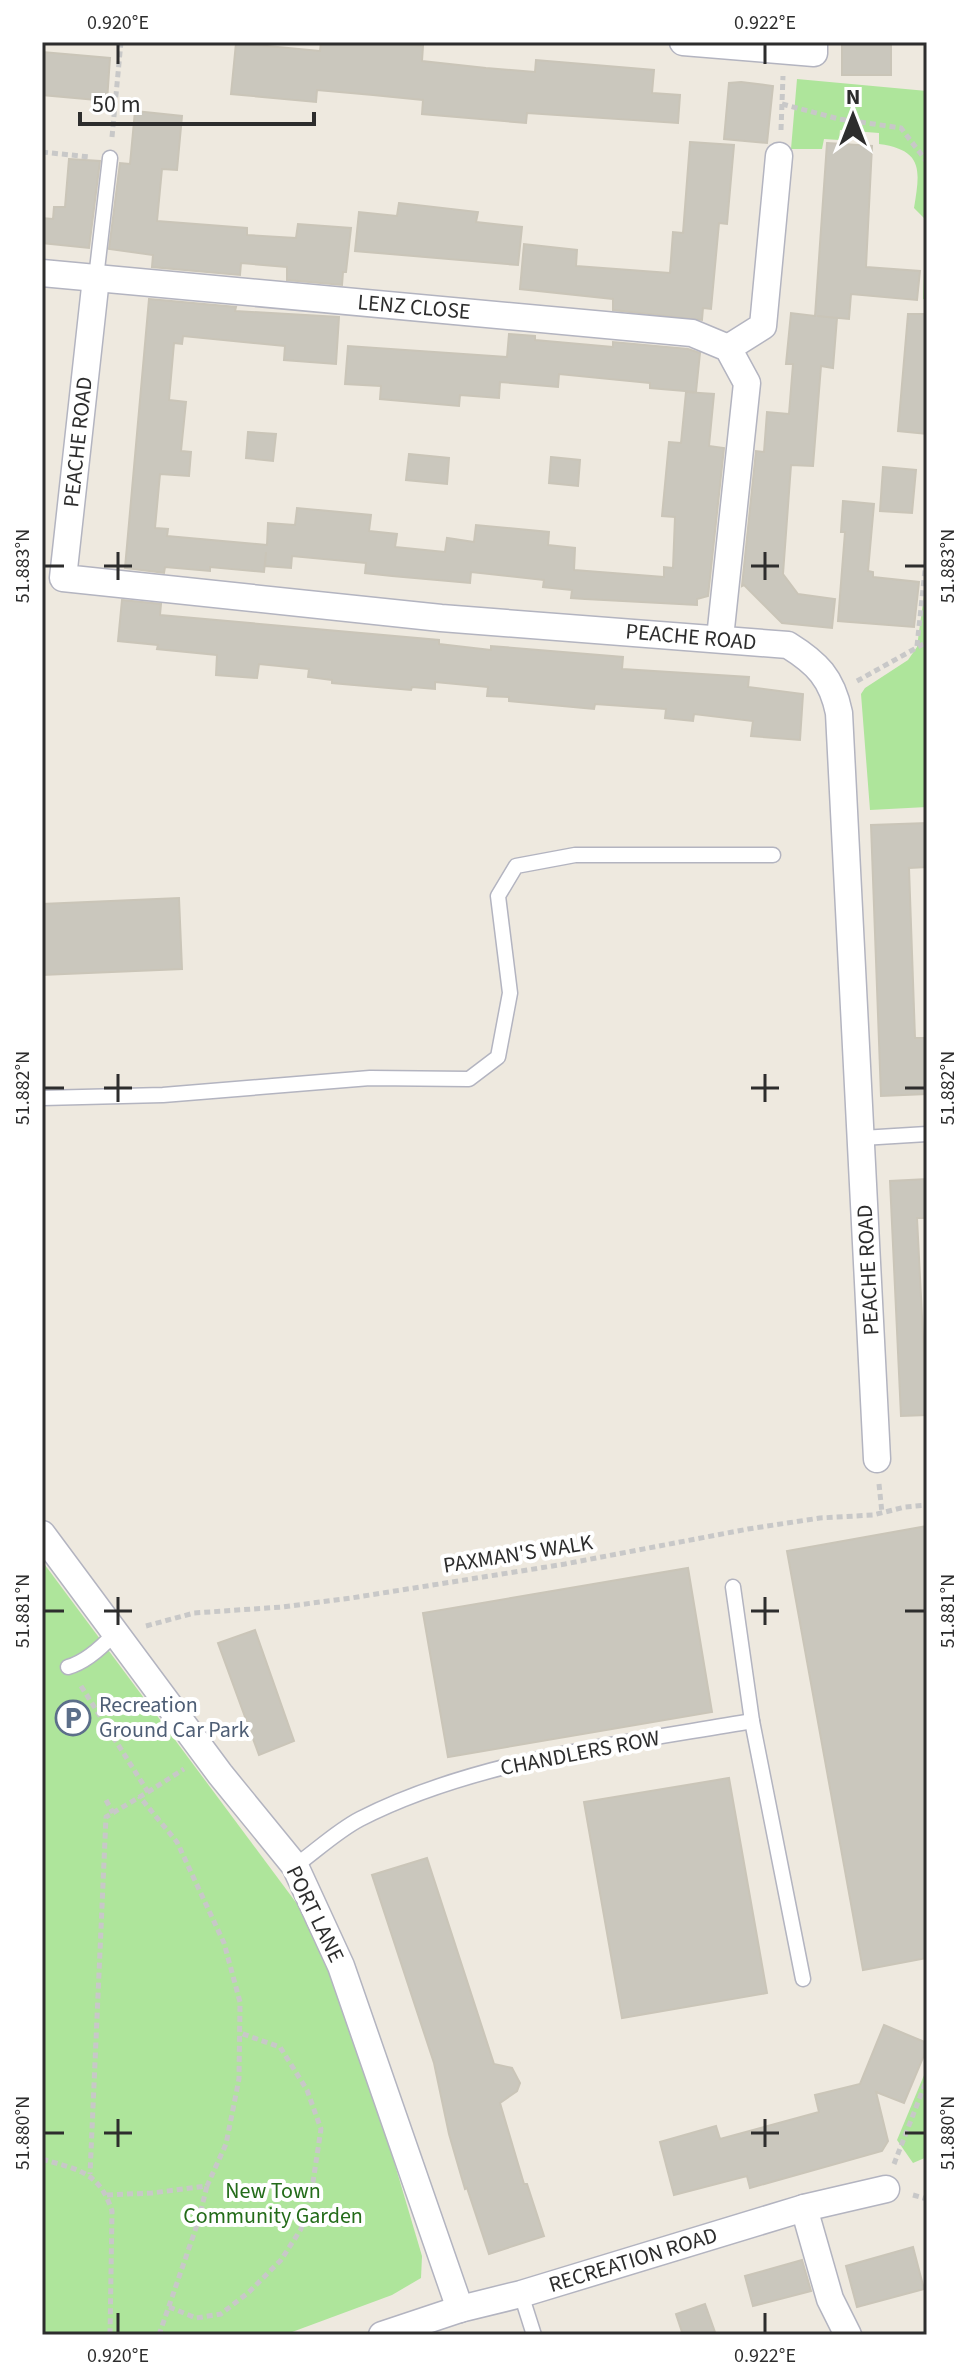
<svg xmlns="http://www.w3.org/2000/svg" width="969" height="2377" font-family="'Source Sans 3',sans-serif">
<style>
.green{fill:#aee59b}
.building{fill:#cac7bd;stroke:#cac5b8;stroke-width:2}
.lines{fill:none;stroke-linecap:round;stroke-linejoin:round}
.lane-casing{stroke:#b3b4c0;stroke-width:17}
.street-casing{stroke:#b3b4c0;stroke-width:29}
.path{stroke:#c8c8c8;stroke-width:5;stroke-dasharray:6 4;stroke-linecap:butt}
.lane{stroke:#fff;stroke-width:14}
.street{stroke:#fff;stroke-width:26}
.ticks{fill:none;stroke:#2d2d2d;stroke-width:3}
.labels{text-anchor:middle;dominant-baseline:central;stroke-width:8;stroke-linejoin:round;paint-order:stroke}
.street-label{font-size:22px;fill:#2d2d2d;stroke:#fff}
.service-label{font-size:22px;fill:#4e5e75;stroke:#fff;text-anchor:start}
.park-label{font-size:22px;fill:#246c1a;stroke:#fff}
.neatline{fill:none;stroke:#2d2d2d;stroke-width:3}
.ticks-label{font-size:20px;text-anchor:middle;fill:#2d2d2d}
</style>
<rect width="100%" height="100%" fill="#eee9df"/>
<!-- green -->
<g class="green">
<path d="M797,79L927,91V299H923L926,220L914,208C920,171 924,150 879,144V133L840,130L839,140L824,139L822,149H791Z"/>
<path d="M927,572V807L870,810L861,694L865,688L908,660L917,647Z"/>
<path d="M42,1561L309,1920L353,2023L422,2256L421,2278L392,2295L284,2335H42Z"/>
<path d="M927,2068V2157L913,2163L897,2140Z"/>
</g>
<!-- building -->
<g class="building">
<path d="M321,42H374L423,46L422,61L486,68L535,72L536,60L654,70L652,93L680,95L678,123L527,113L526,123L422,114L423,100L373,95L317,90L316,102L231,94L236,43L320,51Z"/>
<rect x="842" y="42" width="49" height="33"/>
<path d="M42,52L110,58L107,101L42,95Z"/>
<path d="M741,82L773,86L767,143L724,139L729,83Z"/>
<path d="M135,111L182,116L177,170L162,169L157,221L247,228V235L296,238L298,224L351,228L346,272H343L342,285L287,280V267L241,263L240,275L152,267L153,255L109,249L120,163L130,164Z"/>
<path d="M690,142L734,145L727,224L719,223L711,309L703,308L702,320L613,310V299L520,289L524,244L577,250L576,266L670,273L673,232L683,233Z"/>
<path d="M827,143L872,146L866,267L920,271L917,300L851,294L849,319L817,316L837,318L833,368L821,366L813,466L791,465L783,574L798,594L835,599L832,628L782,623L744,585L742,586L756,451L764,452L767,412L789,414L793,364H786L791,313L815,316Z"/>
<path d="M69,159L100,161L89,248L42,243V218L53,219L54,207H65Z"/>
<path d="M399,203L478,212L476,222L522,227L518,265L355,251L359,212L397,216Z"/>
<path d="M149,299L236,307L235,311L339,317L336,364L284,360L285,346L183,336L182,344L174,343L169,400L186,402L181,451L191,452L189,476L160,474L155,528L168,529L167,536L267,545L268,523L295,525L297,508L371,515L369,531L397,534L395,547L445,552L447,538L474,542L476,525L549,532L548,545L575,548L574,570L664,577V567L673,568L675,517L662,516L669,442L681,443L686,392L714,394L709,446L724,448L708,596L697,599V605L585,599L571,598L572,590L543,587L544,580L471,572L470,583L392,576L365,573L366,563L292,556L291,568L265,566L266,552L264,572L210,567V571L165,567L164,573L125,568Z"/>
<path d="M908,314H927V434L898,431Z"/>
<path d="M509,334L535,336V340L613,347V342L688,349L700,353L696,392L650,388V383L559,374L558,387L500,382L499,398L460,395L459,406L380,399L381,386L345,384L348,346L507,357Z"/>
<path d="M248,432L276,434L273,461L246,458Z"/>
<path d="M409,454L449,458L447,484L406,480Z"/>
<path d="M551,457L580,460L578,486L549,483Z"/>
<path d="M883,467L916,470L912,513L880,511Z"/>
<path d="M843,501L874,504L868,571L873,572V577L919,582L914,627L838,621L845,532H841Z"/>
<path d="M122,600L161,604L160,615L439,640V644L491,650V646L623,657L622,669L749,677L748,687L803,694L800,740L751,736L753,721L694,714L693,721L665,718L666,709L595,704L594,709L509,701V697L487,696L488,687L435,682V689L412,687L411,690L332,683V680L308,677L309,669L259,664L257,678L216,675L217,655L157,649L158,645L118,641Z"/>
<path d="M927,823V867L909,868L915,1038H927V1094L881,1096L871,825Z"/>
<path d="M179,898L182,969L42,975V904Z"/>
<path d="M927,1179V1218H917L927,1415L901,1416L890,1181Z"/>
<path d="M927,1526V1958L863,1970L787,1551Z"/>
<path d="M688,1568L712,1712L448,1757L423,1613Z"/>
<path d="M255,1630L294,1741L259,1755L218,1643Z"/>
<path d="M729,1778L767,1993L622,2018L584,1802Z"/>
<path d="M427,1858L494,2064L512,2068L520,2083L517,2091L500,2103L524,2184H527L544,2236L489,2254L467,2188L465,2189L449,2134L434,2063L372,1875Z"/>
<path d="M884,2025L927,2043V2048L904,2103L876,2092L888,2141L882,2151L750,2188L747,2176L674,2195L660,2142L716,2126L720,2139L819,2112L815,2095L860,2084Z"/>
<path d="M913,2247L924,2289L857,2307L846,2266Z"/>
<path d="M802,2260L811,2291L753,2306L745,2276Z"/>
<path d="M705,2304L716,2335H683L676,2314Z"/>
</g>
<g class="lines">
<!-- lane casing -->
<g class="lane-casing">
<g id="lane">
<path d="M96,278L110,158"/>
<path d="M42,1098L163,1095L370,1078L469,1079L498,1057L510,993L498,896L516,866L575,855H773"/>
<path d="M862,1138L927,1134"/>
<path d="M68,1667C86,1662 102,1647 114,1634"/>
<path d="M752,1721L803,1979"/>
<path d="M295,1866C316,1851 337,1831 360,1819C475,1760 625,1743 752,1721L733,1587"/>
<path d="M521,2294L534,2335"/>
</g>
</g>
<!-- street casing -->
<g class="street-casing">
<g id="street">
<path d="M683,42L814,53V42"/>
<path d="M42,273L692,333L728,348L747,383L720,638"/>
<path d="M96,278L63,578L441,618L788,645C817,663 832,678 839,713L877,1459"/>
<path d="M728,348L763,326L779,156"/>
<path d="M42,1534L220,1774L295,1866L341,1966L460,2309"/>
<path d="M804,2208L830,2299L848,2335"/>
<path d="M382,2335L460,2309L521,2294L804,2208L886,2189"/>
</g>
</g>
<!-- path -->
<g class="path">
<path d="M782,104L839,119L901,128L927,162"/>
<path d="M781,130L783,76"/>
<path d="M112,137L121,42"/>
<path d="M42,152L90,157"/>
<path d="M917,646L927,551"/>
<path d="M857,681L927,642"/>
<path d="M879,1484L882,1513"/>
<path d="M146,1626L194,1613L282,1607L351,1598L565,1564L748,1529L820,1518L873,1515L905,1507L927,1505"/>
<path d="M81,1686L148,1792L106,1817L90,2174"/>
<path d="M148,1792L184,1769"/>
<path d="M106,1800L113,1813"/>
<path d="M42,2159C78,2170 99,2171 112,2211L110,2335"/>
<path d="M894,2164L927,2079"/>
<path d="M107,2195L152,2193L207,2186L226,2144L239,2079L240,2002L224,1943L177,1842L139,1796"/>
<path d="M913,2195L927,2199"/>
<path d="M169,2307L196,2318L221,2314L249,2292L281,2260L301,2229L313,2182L321,2129L307,2090L280,2047L240,2033"/>
<path d="M159,2335L198,2222L207,2186"/>
</g>
<!-- lane -->
<use href="#lane" class="lane"/>
<!-- street -->
<use href="#street" class="street"/>
</g>
<!-- ticks -->
<path class="ticks" d="M118,44V64M765,44V64M118,552V580M765,552V580M44,566H64M104,566H132M751,566H779M905,566H925M118,1074V1102M765,1074V1102M44,1088H64M104,1088H132M751,1088H779M905,1088H925M118,1597V1625M765,1597V1625M44,1611H64M104,1611H132M751,1611H779M905,1611H925M118,2119V2147M765,2119V2147M44,2133H64M104,2133H132M751,2133H779M905,2133H925M118,2313V2333M765,2313V2333"/>
<!-- icons -->
<defs>
<g id="parking-ring" transform="scale(1.8)"><circle r="9.5" fill="#fff" stroke="#5c6f8a" stroke-width="1.5"/><path d="M-3.5-5.5H1a3.5 3.5 0 0 1 0 7H-1V5.5H-3.5ZM-1-3.4V-.6H.8a1.4 1.4 0 0 0 0-2.8Z" fill="#5c6f8a"/></g>
</defs>
<g fill-rule="evenodd">
<use href="#parking-ring" x="73" y="1718"/>
</g>
<g class="labels">
<!-- street labels -->
<g class="street-label">
<text transform="translate(414 307) rotate(5)">LENZ CLOSE</text>
<text transform="translate(78 442) rotate(-84)">PEACHE ROAD</text>
<text transform="translate(691 637) rotate(5)">PEACHE ROAD</text>
<text transform="translate(868 1270) rotate(-93)">PEACHE ROAD</text>
<text transform="translate(518 1554) rotate(-9)">PAXMAN'S WALK</text>
<text transform="translate(580 1753) rotate(-11)">CHANDLERS ROW</text>
<text transform="translate(315 1914) rotate(64)">PORT LANE</text>
<text transform="translate(633 2260) rotate(-17)">RECREATION ROAD</text>
</g>
<!-- service labels -->
<g class="service-label">
<text x="99" y="1705">Recreation<tspan x="99" dy="25">Ground Car Park</tspan></text>
</g>
<!-- park labels -->
<g class="park-label">
<text x="273" y="2191">New Town<tspan x="273" dy="25">Community Garden</tspan></text>
</g>
</g>
<!-- border -->
<rect width="969" height="2377" fill="none" stroke="#ffffff" stroke-width="88"/>
<!-- north arrow -->
<g transform="translate(853 116)" stroke="#ffffff" stroke-width="6" paint-order="stroke">
<path d="M0-6L14 30L0 20L-14 30Z" fill="#2d2d2d"/>
<text y="-12" font-size="22" font-weight="bold" text-anchor="middle" fill="#2d2d2d">N</text>
</g>
<!-- scale -->
<path d="M80 112v12h234v-12" fill="none" stroke="#2d2d2d" stroke-width="4"/>
<text x="92" y="112" font-size="24" fill="#2d2d2d" stroke="#ffffff" stroke-width="6" paint-order="stroke">50 m</text>
<rect x="44" y="44" width="881" height="2289" class="neatline"/>
<g class="ticks-label">
<text x="118" y="29">0.920°E</text>
<text x="765" y="29">0.922°E</text>
<text transform="translate(22 566) rotate(-90)" y="7">51.883°N</text>
<text transform="translate(947 566) rotate(-90)" y="7">51.883°N</text>
<text transform="translate(22 1088) rotate(-90)" y="7">51.882°N</text>
<text transform="translate(947 1088) rotate(-90)" y="7">51.882°N</text>
<text transform="translate(22 1611) rotate(-90)" y="7">51.881°N</text>
<text transform="translate(947 1611) rotate(-90)" y="7">51.881°N</text>
<text transform="translate(22 2133) rotate(-90)" y="7">51.880°N</text>
<text transform="translate(947 2133) rotate(-90)" y="7">51.880°N</text>
<text x="118" y="2362">0.920°E</text>
<text x="765" y="2362">0.922°E</text>
</g>
</svg>
